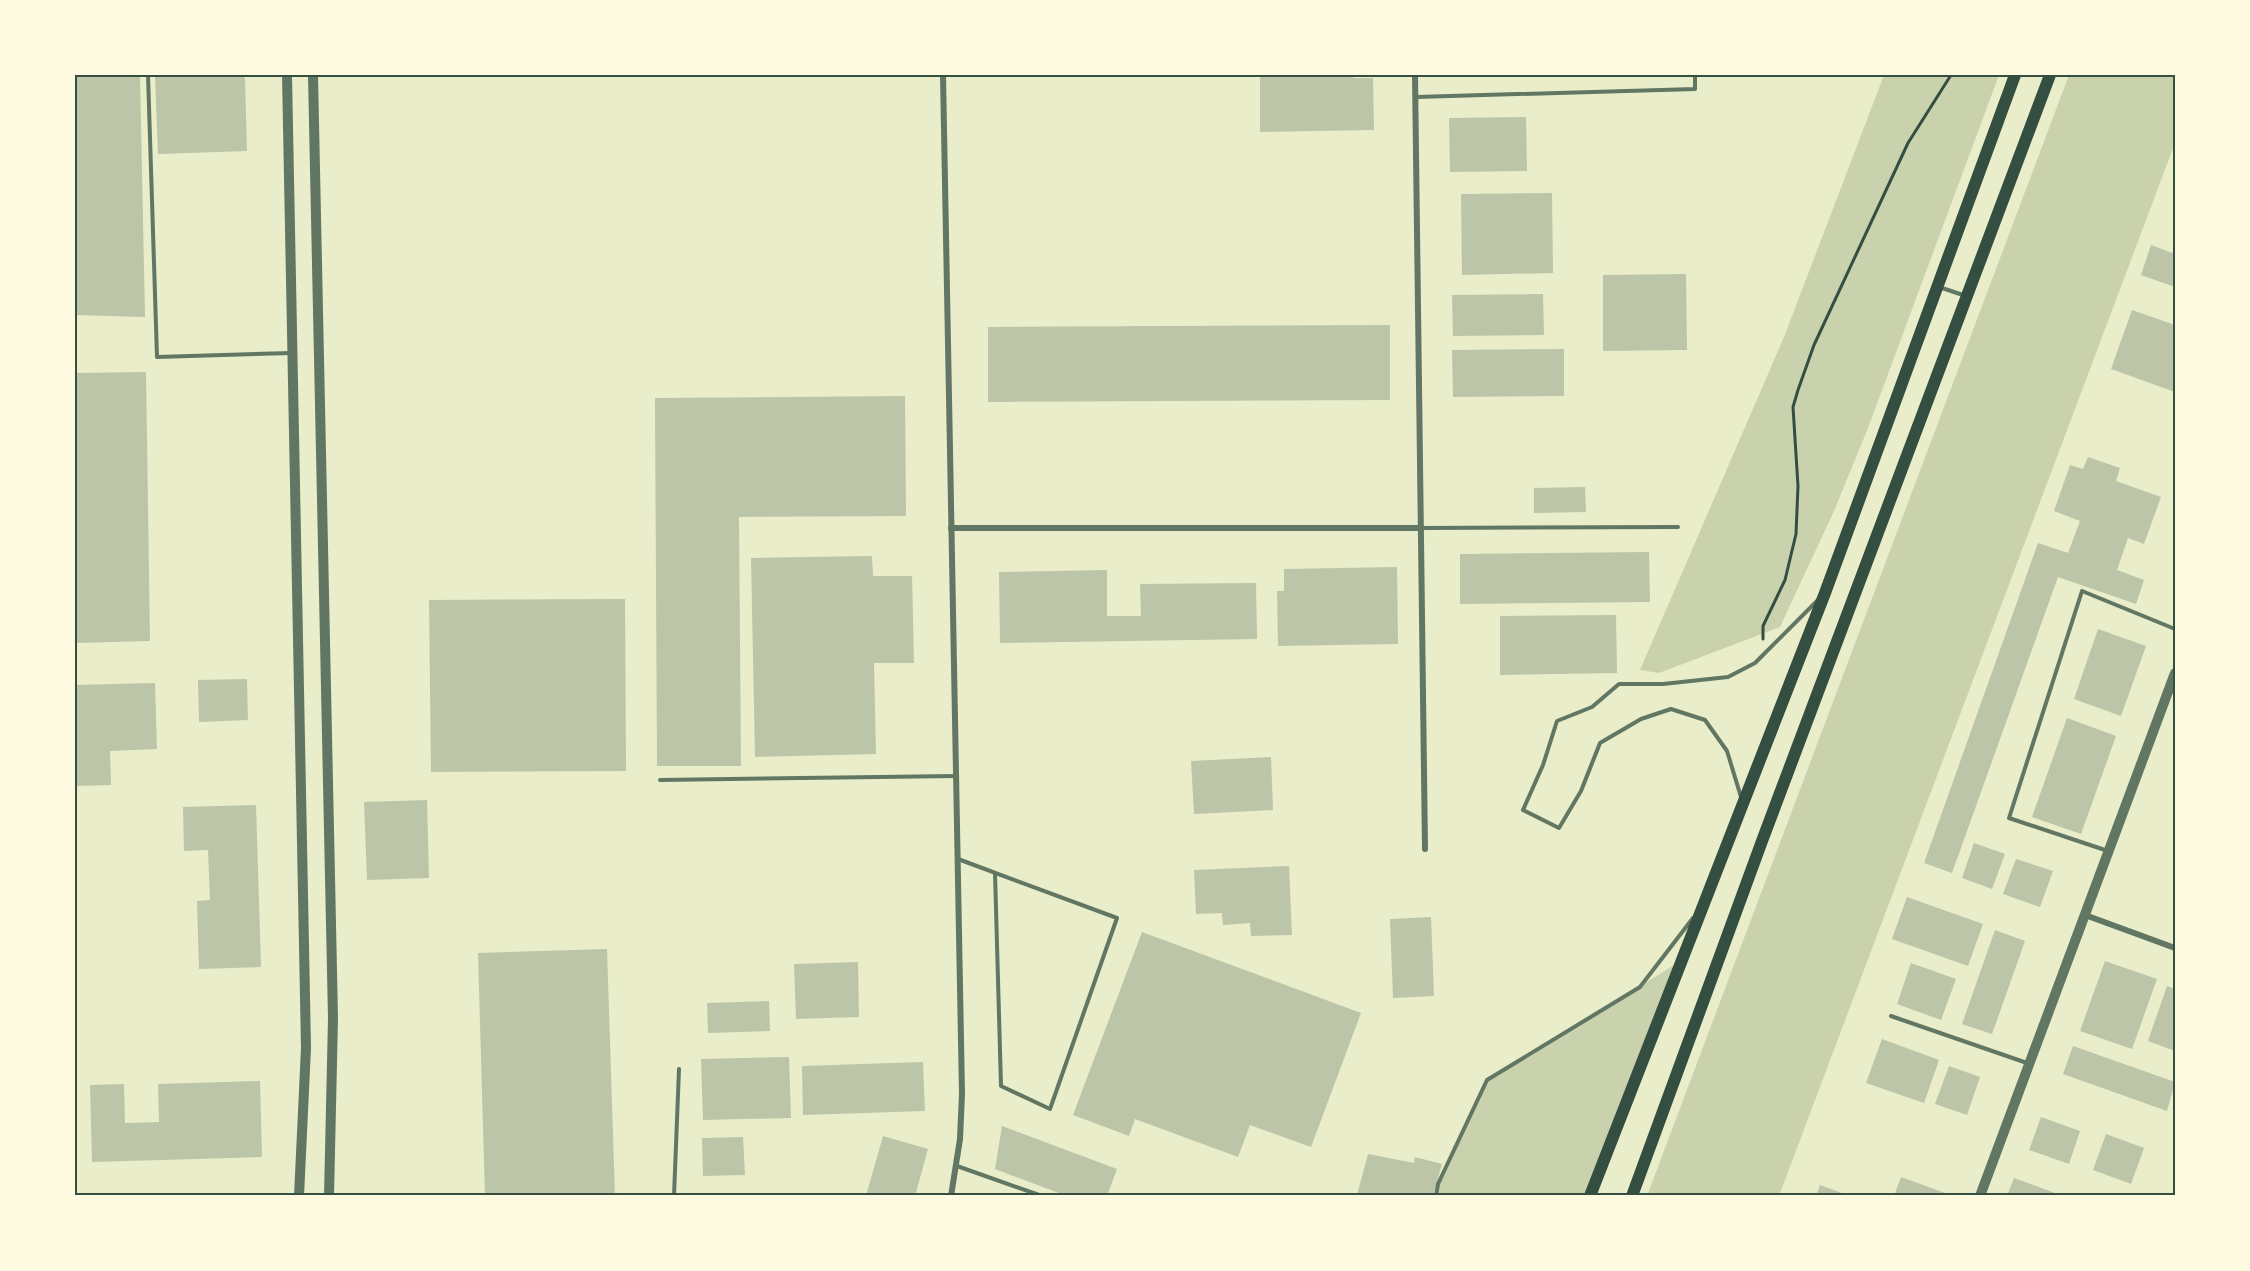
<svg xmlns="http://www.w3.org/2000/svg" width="2250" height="1271" font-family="Jost,sans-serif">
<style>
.green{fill:#cad2ad}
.building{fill:#bcc5a7}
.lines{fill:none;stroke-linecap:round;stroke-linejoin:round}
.path{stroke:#344e41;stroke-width:3}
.service{stroke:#617663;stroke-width:4}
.minor{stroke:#617663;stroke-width:6}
.tertiary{stroke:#617663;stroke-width:10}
.secondary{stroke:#344e41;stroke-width:12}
.neatline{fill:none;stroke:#344e41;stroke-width:2}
</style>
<rect width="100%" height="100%" fill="#e9edc9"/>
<!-- green -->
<g class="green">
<path d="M1884,75H1999L1868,428L1834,511L1780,627L1659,673L1640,670L1784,337Z"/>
<path d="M2069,75H2175V143L1779,1196H1647Z"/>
<path d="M1681,961L1591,1196H1436L1438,1184L1487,1080Z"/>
</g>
<!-- building -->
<g class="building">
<path d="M75,75H140L145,317L75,315Z"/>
<path d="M155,75H240L245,78L247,151L158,154Z"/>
<path d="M1260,75H1353V78H1373L1374,130L1260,132Z"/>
<path d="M1526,117L1527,171L1450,172L1449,118Z"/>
<path d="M1552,193L1553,273L1462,275L1461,194Z"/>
<path d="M2151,245L2175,254V287L2141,275Z"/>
<path d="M1686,274L1687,350L1603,351V275Z"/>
<path d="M1543,294L1544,335L1453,336L1452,295Z"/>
<path d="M2132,310L2175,325V392L2111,369Z"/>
<path d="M1390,325V400L988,402V327Z"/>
<path d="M1564,349V396L1453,397L1452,350Z"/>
<path d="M146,372L150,641L75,643V373Z"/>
<path d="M905,396L906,516L739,517L741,766H657L655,398Z"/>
<path d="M2088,457L2120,468L2116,481L2161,497L2144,544L2128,538L2117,570L2144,580L2136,604L2058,577L1952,873L1924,863L2038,543L2068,553L2080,521L2054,511L2070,465L2083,469Z"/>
<path d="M1585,487L1586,512L1534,513V488Z"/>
<path d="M1649,552L1650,602L1460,604V554Z"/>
<path d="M872,556L873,576H912L914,663H874L876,754L755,757L751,558Z"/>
<path d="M1397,567L1398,644L1278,646L1277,591H1284V569Z"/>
<path d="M1107,570V616H1141L1140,584L1256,583L1257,639L1000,643L999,572Z"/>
<path d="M625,599L626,771L431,772L429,600Z"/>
<path d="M1616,615L1617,673L1500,675V616Z"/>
<path d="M2098,629L2146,646L2121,716L2074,699Z"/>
<path d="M247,679L248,720L199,722L198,680Z"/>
<path d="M155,683L157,749L110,751L111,785L75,786V685Z"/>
<path d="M2067,718L2116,736L2081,834L2032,817Z"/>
<path d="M1271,757L1273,810L1194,814L1191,761Z"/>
<path d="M427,800L429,878L367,880L364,802Z"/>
<path d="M256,805L261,967L199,969L197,901L210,900L208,850L184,851L183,807Z"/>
<path d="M1974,843L2005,854L1992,889L1962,878Z"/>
<path d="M2016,859L2053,871L2040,907L2003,894Z"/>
<path d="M1289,866L1292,935L1251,936L1250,923L1223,925L1222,913L1196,914L1194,870Z"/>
<path d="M1907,897L1983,924L1968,966L1892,939Z"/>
<path d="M1431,917L1434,996L1393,998L1390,919Z"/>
<path d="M1995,930L2025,941L1992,1034L1962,1024Z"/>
<path d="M1142,932L1361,1013L1311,1147L1250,1125L1238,1157L1135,1119L1129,1136L1073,1115Z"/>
<path d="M607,949L615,1196H485L478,953Z"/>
<path d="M2105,961L2157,979L2132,1049L2080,1031Z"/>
<path d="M858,962L859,1017L796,1019L794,964Z"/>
<path d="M1911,963L1956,979L1941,1020L1897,1004Z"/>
<path d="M2167,986L2175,989V1051L2148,1041Z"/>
<path d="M769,1001L770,1031L708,1033L707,1003Z"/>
<path d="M1882,1039L1939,1060L1924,1103L1866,1083Z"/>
<path d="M2073,1046L2175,1082L2167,1111L2063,1074Z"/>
<path d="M789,1057L791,1118L703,1120L701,1059Z"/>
<path d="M923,1062L925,1111L803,1115L802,1066Z"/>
<path d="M1949,1066L1980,1077L1967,1115L1935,1104Z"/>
<path d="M260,1081L262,1157L92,1162L90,1085L124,1084L125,1123L159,1122L158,1084Z"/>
<path d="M2041,1117L2080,1131L2069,1164L2029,1150Z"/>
<path d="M1002,1126L1117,1169L1107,1196H1067L995,1169Z"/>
<path d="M2106,1134L2144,1148L2131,1184L2093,1170Z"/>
<path d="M883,1136L928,1149L915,1196H866Z"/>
<path d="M743,1137L745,1175L703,1176L702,1138Z"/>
<path d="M1368,1154L1414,1163L1415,1157L1442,1164L1433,1196L1357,1195Z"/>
<path d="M1901,1177L1945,1193L1944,1196H1894Z"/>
<path d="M2014,1178L2063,1196H2007Z"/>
<path d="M1820,1185L1850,1196H1816Z"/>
</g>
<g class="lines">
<!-- path -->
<path class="path" d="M1763,639V626L1785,580L1796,534L1798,486L1793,407L1798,390L1814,345L1908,143L1951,75"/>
<!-- service -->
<g class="service">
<path d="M148,75L157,357L291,353"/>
<path d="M1416,97L1695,89V75"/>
<path d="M1939,287L1966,296"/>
<path d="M1421,528L1678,527"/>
<path d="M660,780L956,776"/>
<path d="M1741,797L1727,751L1705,720L1671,709L1641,719L1600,743L1581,791L1559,828L1523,810L1543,765L1557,721L1592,707L1619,684H1663L1728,677L1755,663L1818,600"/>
<path d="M2108,851L2009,818L2082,591L2175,629"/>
<path d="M958,859L1117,918L1050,1109L1001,1086L995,873"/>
<path d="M1891,1016L2027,1063"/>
<path d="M957,1166L1042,1196"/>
<path d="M674,1196L679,1069"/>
<path d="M1436,1196L1438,1184L1487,1080L1640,987L1693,918"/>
</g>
<!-- minor -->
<g class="minor">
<path d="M943,75L962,1094L960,1139L951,1196"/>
<path d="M1415,75L1425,849"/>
<path d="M951,528H1421"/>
<path d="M2085,915L2175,948"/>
</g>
<!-- tertiary -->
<g class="tertiary">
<path d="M287,75L306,1048L299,1196"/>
<path d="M313,75L333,1018L329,1196"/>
<path d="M1980,1196L2175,673"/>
</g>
<!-- secondary -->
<g class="secondary">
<path d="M1590,1196L1825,593L2015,75"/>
<path d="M1632,1196L1762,841L2050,75"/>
</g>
</g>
<!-- border -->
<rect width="2250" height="1271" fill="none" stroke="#fefae0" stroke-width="153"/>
<rect x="76" y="76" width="2098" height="1118" class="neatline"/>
</svg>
